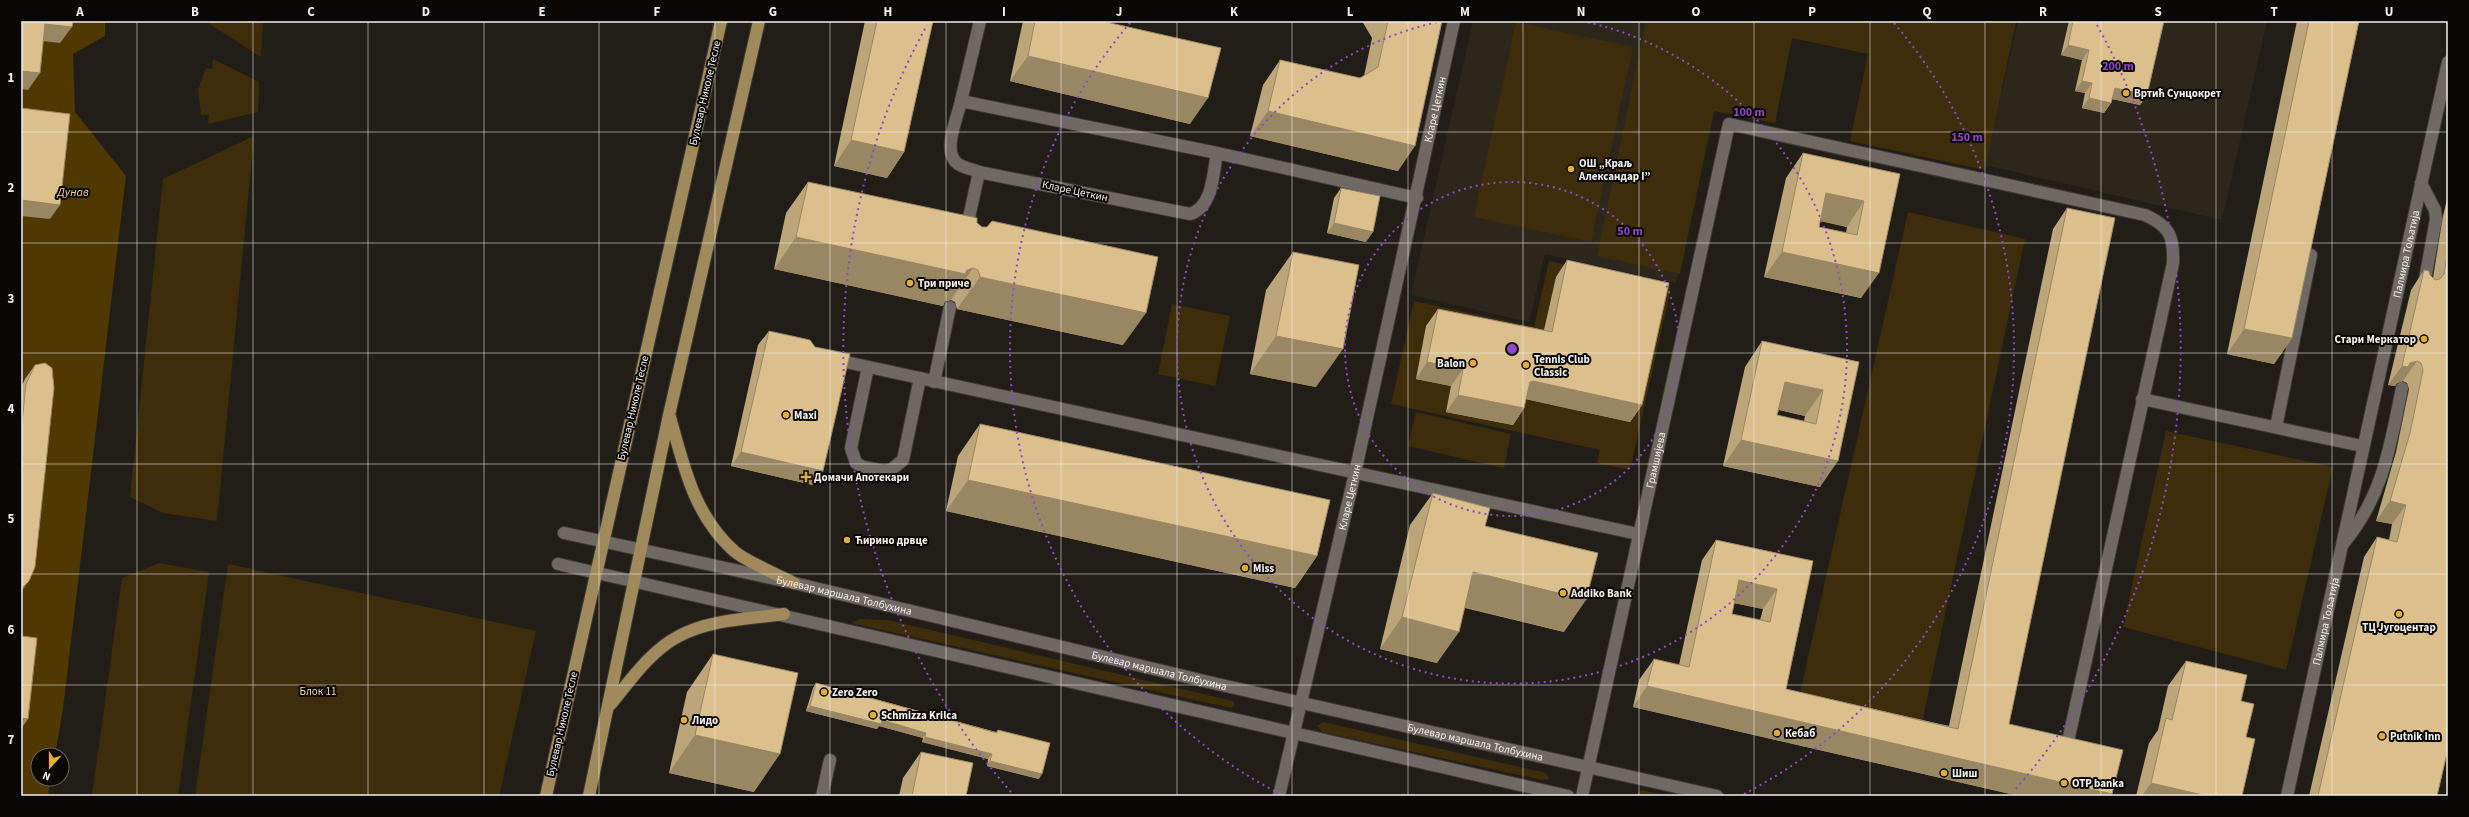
<svg xmlns="http://www.w3.org/2000/svg" width="2469" height="817" font-family="'Source Sans 3',sans-serif">
<style>
.built{fill:#2d271b}
.green{fill:#3e2d0b}
.water{fill:#4f3801}
.lines{fill:none;stroke-linecap:round;stroke-linejoin:round}
.minor-casing{stroke:#3e3b37;stroke-width:14}
.major-casing{stroke:#3e3b37;stroke-width:14}
.minor{stroke:#6e6a63;stroke-width:12}
.major{stroke:#a0895b;stroke-width:12}
.wall{fill:#bca579;fill-rule:evenodd}
.shaded-wall{fill:#998663}
.building{fill:#dbc08d;stroke:#998663;fill-rule:evenodd}
.grid{fill:none;stroke:#f2f0ec;stroke-width:1;stroke-opacity:0.55}
.ring{fill:none;stroke:#8d49c6;stroke-width:2;stroke-dasharray:2 4}
.poi-dot{fill:#e4ad35;stroke:#0a0806;stroke-width:1.5}
.labels{text-anchor:middle;dominant-baseline:central;stroke-width:4;stroke-linejoin:round;paint-order:stroke}
.street-label{font-size:11px;fill:#f2f0ec;stroke:#0a0806}
.poi-label{font-size:11px;font-weight:bold;fill:#f2f0ec;stroke:#0a0806;text-anchor:start}
.park-label{font-size:11px;fill:#fadba1;stroke:#0a0806}
.water-label{font-size:12px;font-style:italic;fill:#f5ce84;stroke:#0a0806}
.centre{fill:#8d49c6;stroke:#0a0806;stroke-width:2}
.ring-label{font-size:12px;text-anchor:middle;font-weight:bold;fill:#8d49c6;stroke:#0a0806;stroke-width:4;stroke-linejoin:round;paint-order:stroke}
.neatline{fill:none;stroke:#f2f0ec;stroke-width:1.5}
.grid-label{font-size:13px;text-anchor:middle;font-weight:bold;fill:#f2f0ec}
</style>
<rect width="100%" height="100%" fill="#211e18"/>
<!-- built -->
<g class="built">
<path d="M1473,21H1735L1676,283L1545,254L1529,322L1411,295Z"/>
<path d="M2018,21H2267L2222,220L1985,165Z"/>
</g>
<!-- green -->
<g class="green">
<path d="M205,21H263L261,57Z"/>
<path d="M1646,21H2016L1985,170L1850,141L1868,54L1792,38L1775,123L1714,111L1680,274L1597,256Z"/>
<path d="M1516,22L1633,47L1591,242L1474,217Z"/>
<path d="M213,59L259,82L258,112L208,124L209,115H201L198,89L206,68L212,69Z"/>
<path d="M254,136L217,521L163,513L130,497L163,179Z"/>
<path d="M1908,212L2025,239L1920,732L1798,702Z"/>
<path d="M1549,261L1671,288L1630,470L1597,463L1600,450L1391,404L1414,301L1534,327Z"/>
<path d="M1172,304L1230,316L1215,386L1158,374Z"/>
<path d="M1416,412L1511,434L1504,468L1408,446Z"/>
<path d="M2166,431L2333,467L2286,670L2123,627Z"/>
<path d="M159,563L209,572L178,796H92L122,578Z"/>
<path d="M228,564L536,631L499,796H195Z"/>
<path d="M860,619L888,620L1233,701L1235,705L1231,708L851,623Z"/>
<path d="M1323,722L1546,773L1549,779L1542,780L1322,732L1317,726Z"/>
<path d="M1642,790L1669,796H1636L1639,791Z"/>
</g>
<!-- water -->
<path class="water" d="M21,21H105V36L73,54L75,112L126,176L63,709L55,755H38V779H51L48,796H21Z"/>
<g class="lines">
<!-- minor casing -->
<g class="minor-casing">
<g id="minor">
<path d="M961,101L980,21"/>
<path d="M1217,153C1213,173 1213,207 1190,214L979,172C972,169 964,168 958,164C941,152 958,117 961,101L1217,153L1417,198"/>
<path d="M2421,183L2435,210L2436,219L2424,285"/>
<path d="M966,231L979,172"/>
<path d="M832,359L1638,534"/>
<path d="M868,367L851,448L856,463L863,467L884,471L892,469L903,460L920,378"/>
<path d="M934,382L950,307"/>
<path d="M2142,399L2362,446"/>
<path d="M2276,427L2311,255"/>
<path id="s1" d="M564,533L794,583L1217,684L1717,796"/>
<path d="M2343,544C2383,496 2390,447 2402,388"/>
<path d="M558,564L1568,796"/>
<path d="M822,796L830,760"/>
<path id="s2" d="M1279,796L1355,473L1454,21"/>
<path id="s3" d="M1582,796L1729,124L2145,215C2170,226 2174,237 2173,263L2069,737"/>
<path id="s4" d="M2287,796L2448,62"/>
</g>
</g>
<!-- major casing -->
<g class="major-casing">
<g id="major">
<path d="M670,417C684,467 694,515 734,551C747,562 778,575 794,583"/>
<path d="M610,705C630,681 650,651 679,636C710,619 750,619 784,614"/>
<path d="M546,796L721,21"/>
<path d="M589,796L669,415L759,21"/>
</g>
</g>
<!-- minor -->
<use href="#minor" class="minor"/>
<!-- major -->
<use href="#major" class="major"/>
</g>
<!-- wall -->
<g class="wall">
<path d="M865,21H933L904,152L887,178L834,166Z"/>
<path d="M1023,21H1105L1190,124L1010,81Z"/>
<path d="M1362,21H1442L1398,171L1250,136L1263,85L1280,60L1360,78L1364,76L1372,38Z"/>
<path d="M2069,21H2164L2147,95L2140,105L2112,99L2111,103L2104,113L2082,108L2085,93L2075,91L2082,60L2061,55Z"/>
<path d="M2297,21H2359L2292,338L2274,364L2227,354Z"/>
<path d="M1803,153L1900,174L1861,298L1764,277L1786,178ZM1820,221L1847,227L1846,233L1819,227Z"/>
<path d="M808,182L977,223L1123,345L957,309L955,302L951,300L945,301L943,306L774,269L786,213Z"/>
<path d="M1341,188L1366,242L1327,233L1334,198Z"/>
<path d="M2448,195V749L2437,796H2309L2364,557L2377,537L2389,540L2392,524L2376,521L2396,452L2409,389L2407,383L2403,381L2397,383L2395,386L2388,385L2411,290L2424,270L2433,278L2443,216Z"/>
<path d="M2067,208L2009,724L2111,796H2019L1633,707L1639,680L1654,659L1679,665L1702,560L1716,540L1813,561L1786,689L1949,726L2053,229ZM1734,603L1763,609L1760,620L1732,614Z"/>
<path d="M1293,252L1316,387L1250,374L1266,290Z"/>
<path d="M1567,260L1642,405L1630,422L1526,399L1524,408L1513,425L1446,412L1451,386L1416,379L1426,326L1438,309L1544,330L1556,277Z"/>
<path d="M769,331L813,485L731,466L758,345Z"/>
<path d="M1762,341L1859,362L1820,487L1723,466L1745,367ZM1779,410L1805,416L1804,421L1777,415Z"/>
<path d="M35,365L21,592V388L25,379Z"/>
<path d="M980,424L1317,556L1295,588L946,511L958,456Z"/>
<path d="M1433,493L1485,526L1564,632L1465,608L1437,663L1380,649L1410,525Z"/>
<path d="M713,654L754,792L669,773L687,692Z"/>
<path d="M2186,661L2241,701L2246,737L2242,796H2136L2149,743L2158,730L2168,686Z"/>
<path d="M816,683L996,732L998,730L1039,779L987,766L988,759L922,742L923,738L879,726L877,729L806,711L813,688Z"/>
<path d="M921,752L966,796H899L903,778Z"/>
</g>
<!-- shaded-wall -->
<g class="shaded-wall">
<path d="M45,24L72,27L60,43L34,40Z"/>
<path d="M2068,45L2089,50L2082,60L2061,55Z"/>
<path d="M1028,56L1208,98L1190,124L1010,81Z"/>
<path d="M21,71L40,73L28,90L21,89Z"/>
<path d="M2082,81L2092,83L2085,93L2075,91Z"/>
<path d="M2115,88L2147,95L2140,105L2108,98Z"/>
<path d="M2089,98L2111,103L2104,113L2082,108Z"/>
<path d="M1268,111L1415,146L1398,171L1250,136Z"/>
<path d="M851,140L904,152L887,178L834,166Z"/>
<path d="M1826,193L1864,201L1847,227L1808,218Z"/>
<path d="M21,200L60,205L50,219L21,216Z"/>
<path d="M1334,223L1373,232L1366,242L1327,233Z"/>
<path d="M796,237L967,270L973,268L951,300L945,301L943,306L774,269Z"/>
<path d="M1782,252L1879,273L1861,298L1764,277Z"/>
<path d="M980,277L1146,313L1123,345L957,309Z"/>
<path d="M2244,329L2292,338L2274,364L2227,354Z"/>
<path d="M1276,336L1343,349L1316,387L1250,374Z"/>
<path d="M2417,361L2403,381L2397,383L2395,386L2388,385L2402,366Z"/>
<path d="M1427,362L1463,369L1451,386L1416,379Z"/>
<path d="M1533,381L1642,405L1630,422L1521,398L1530,382Z"/>
<path d="M1785,382L1823,390L1805,416L1767,407Z"/>
<path d="M1458,395L1524,408L1513,425L1446,412Z"/>
<path d="M1741,440L1838,461L1820,487L1723,466Z"/>
<path d="M741,452L823,471L813,485L731,466Z"/>
<path d="M968,480L1317,556L1295,588L946,511Z"/>
<path d="M2390,501L2406,505L2392,524L2376,521Z"/>
<path d="M1473,572L1586,600L1564,632L1451,604Z"/>
<path d="M1739,580L1777,589L1763,609L1724,601Z"/>
<path d="M29,581L21,592V589Z"/>
<path d="M1402,617L1459,632L1437,663L1380,649Z"/>
<path d="M1647,686L2112,794L2111,796H2019L1633,707Z"/>
<path d="M810,706L882,720L926,733L923,738L879,726L877,729L806,711Z"/>
<path d="M21,718L28,719L21,729Z"/>
<path d="M695,735L780,754L754,792L669,773Z"/>
<path d="M925,737L992,754L988,759L922,742Z"/>
<path d="M990,761L1042,774L1039,779L987,766Z"/>
<path d="M2151,783L2207,796H2142Z"/>
</g>
<!-- building -->
<g class="building">
<path d="M21,21H73L72,27L45,24L40,73L21,71Z"/>
<path d="M877,21H933L904,152L851,140Z"/>
<path d="M1035,21H1105L1106,22L1221,48L1208,98L1028,56Z"/>
<path d="M1388,21H1442L1415,146L1268,111L1280,60L1360,78L1378,67Z"/>
<path d="M2073,21H2164L2147,95L2115,88L2111,103L2089,98L2092,83L2082,81L2089,50L2068,45Z"/>
<path d="M2309,21H2359L2292,338L2244,329Z"/>
<path d="M21,108L70,114L60,205L21,200Z"/>
<path d="M1803,153L1900,174L1879,273L1782,252ZM1826,193L1864,201L1857,235L1819,227Z"/>
<path d="M808,182L977,218V223L982,227H987L992,221L1158,257L1146,313L980,277L978,270L973,268L967,270L965,274L796,237Z"/>
<path d="M1341,188L1380,196L1373,232L1334,223Z"/>
<path d="M2067,208L2115,218L2009,724L2123,750L2112,794L1647,686L1654,659L1689,667L1716,540L1813,561L1786,689L1958,729ZM1739,580L1777,589L1770,622L1732,614Z"/>
<path d="M2448,250V749L2437,796H2318L2377,537L2397,542L2406,505L2390,501L2410,433L2423,370L2421,363L2417,361L2410,363L2408,367L2402,366L2424,270L2429,271L2430,275L2435,280L2440,279L2444,274Z"/>
<path d="M1293,252L1359,265L1343,349L1276,336Z"/>
<path d="M1567,260L1669,283L1642,405L1533,381L1530,382L1524,408L1458,395L1463,369L1427,362L1438,309L1552,332Z"/>
<path d="M769,331L810,340L815,347L850,354L823,471L741,452Z"/>
<path d="M1762,341L1859,362L1838,461L1741,440ZM1785,382L1823,390L1816,424L1777,415Z"/>
<path d="M45,363L52,368L54,388L35,567L29,581L21,589V432L26,384L35,365Z"/>
<path d="M980,424L1330,500L1317,556L968,480Z"/>
<path d="M1433,493L1490,508L1485,526L1598,553L1586,600L1473,572L1459,632L1402,617Z"/>
<path d="M21,636L37,638L28,719L21,718Z"/>
<path d="M713,654L798,673L780,754L695,735Z"/>
<path d="M2186,661L2247,675L2241,701L2254,704L2246,737L2255,739L2242,796H2207L2151,783L2166,718L2172,720Z"/>
<path d="M816,683L997,733L998,730L1050,743L1042,774L990,761L992,754L925,737L926,733L882,720L881,724L810,706Z"/>
<path d="M921,752L973,763L966,796H912Z"/>
</g>
<!-- grid -->
<path class="grid" d="M137,21V796M253,21V796M368,21V796M484,21V796M599,21V796M715,21V796M830,21V796M946,21V796M1061,21V796M1177,21V796M1292,21V796M1408,21V796M1523,21V796M1639,21V796M1754,21V796M1870,21V796M1985,21V796M2101,21V796M2216,21V796M2332,21V796M21,132H2448M21,243H2448M21,353H2448M21,464H2448M21,574H2448M21,685H2448"/>
<!-- distance rings -->
<g class="ring">
<circle cx="1512" cy="349" r="167"/>
<path d="M1582 21A335 335 0 1 1 1442 21"/>
<path d="M1280 794A502 502 0 0 1 1130 23M1894 23A502 502 0 0 1 1744 794"/>
<path d="M1011 792A669 669 0 0 1 927 25M2097 25A669 669 0 0 1 2013 792"/>
</g>
<!-- markers -->
<g class="poi-dot">
<circle cx="2126" cy="93" r="4"/>
<circle cx="1571" cy="169" r="4"/>
<circle cx="910" cy="283" r="4"/>
<circle cx="2424" cy="339" r="4"/>
<circle cx="1473" cy="363" r="4"/>
<circle cx="1526" cy="365" r="4"/>
<circle cx="786" cy="415" r="4"/>
<path d="M804 471h4v4h4v4h-4v4h-4v-4h-4v-4h4z"/>
<circle cx="847" cy="540" r="4"/>
<circle cx="1245" cy="568" r="4"/>
<circle cx="1563" cy="593" r="4"/>
<circle cx="2399" cy="614" r="4"/>
<circle cx="824" cy="692" r="4"/>
<circle cx="873" cy="715" r="4"/>
<circle cx="684" cy="720" r="4"/>
<circle cx="1777" cy="733" r="4"/>
<circle cx="2382" cy="736" r="4"/>
<circle cx="1944" cy="773" r="4"/>
<circle cx="2064" cy="783" r="4"/>
</g>
<g class="labels">
<!-- street labels -->
<g class="street-label">
<text transform="translate(705 93) rotate(-77)">Булевар Николе Тесле</text>
<text stroke="none"><textPath href="#s2" startOffset="704">Кларе Цеткин</textPath></text>
<text transform="translate(1075 191) rotate(12)">Кларе Цеткин</text>
<text stroke="none"><textPath href="#s4" startOffset="555">Палмира Тољатија</textPath></text>
<text transform="translate(633 408) rotate(-77)">Булевар Николе Тесле</text>
<text stroke="none"><textPath href="#s3" startOffset="344">Грамшијева</textPath></text>
<text stroke="none"><textPath href="#s2" startOffset="307">Кларе Цеткин</textPath></text>
<text stroke="none"><textPath href="#s1" startOffset="287">Булевар маршала Толбухина</textPath></text>
<text stroke="none"><textPath href="#s4" startOffset="179">Палмира Тољатија</textPath></text>
<text stroke="none"><textPath href="#s1" startOffset="611">Булевар маршала Толбухина</textPath></text>
<text transform="translate(562 724) rotate(-77)">Булевар Николе Тесле</text>
<text stroke="none"><textPath href="#s1" startOffset="935">Булевар маршала Толбухина</textPath></text>
</g>
<!-- poi labels -->
<g class="poi-label">
<text x="2134" y="93">Вртић Сунцокрет</text>
<text x="1579" y="163">ОШ „Краљ<tspan x="1579" dy="13">Александар I”</tspan></text>
<text x="918" y="283">Три приче</text>
<text x="2416" y="339" text-anchor="end">Стари Меркатор</text>
<text x="1534" y="359">Tennis Club<tspan x="1534" dy="13">Classic</tspan></text>
<text x="1465" y="363" text-anchor="end">Balon</text>
<text x="794" y="415">Maxi</text>
<text x="814" y="477">Домачи Апотекари</text>
<text x="855" y="540">Ћирино дрвце</text>
<text x="1253" y="568">Miss</text>
<text x="1571" y="593">Addiko Bank</text>
<text x="2399" y="627" text-anchor="middle">ТЦ Југоцентар</text>
<text x="832" y="692">Zero Zero</text>
<text x="881" y="715">Schmizza Krilca</text>
<text x="692" y="720">Лидо</text>
<text x="1785" y="733">Кебаб</text>
<text x="2390" y="736">Putnik Inn</text>
<text x="1952" y="773">Шиш</text>
<text x="2072" y="783">OTP banka</text>
</g>
<!-- park labels -->
<g class="park-label">
<text x="318" y="691">Блок 11</text>
</g>
<!-- water labels -->
<g class="water-label">
<text x="73" y="192">Дунав</text>
</g>
</g>
<circle cx="1512" cy="349" r="6" class="centre"/>
<g class="ring-label">
<text x="2118" y="70">200 m</text>
<text x="1749" y="116">100 m</text>
<text x="1967" y="141">150 m</text>
<text x="1630" y="235">50 m</text>
</g>
<!-- border -->
<rect width="2469" height="817" fill="none" stroke="#0a0806" stroke-width="44"/>
<!-- north arrow -->
<g transform="translate(50 767) rotate(201)"><circle r="19" fill="#0a0806" stroke="#676562"/>
<path d="M0-3L7 15L0 10L-7 15Z" fill="#e4ad35"/>
<text y="-6" font-size="11" font-weight="bold" text-anchor="middle" fill="#f2f0ec">N</text>
</g>
<rect x="22" y="22" width="2425" height="773" class="neatline"/>
<g class="grid-label">
<text x="80" y="16">A</text>
<text x="195" y="16">B</text>
<text x="311" y="16">C</text>
<text x="426" y="16">D</text>
<text x="542" y="16">E</text>
<text x="657" y="16">F</text>
<text x="773" y="16">G</text>
<text x="888" y="16">H</text>
<text x="1004" y="16">I</text>
<text x="1119" y="16">J</text>
<text x="1234" y="16">K</text>
<text x="1350" y="16">L</text>
<text x="1465" y="16">M</text>
<text x="1581" y="16">N</text>
<text x="1696" y="16">O</text>
<text x="1812" y="16">P</text>
<text x="1927" y="16">Q</text>
<text x="2043" y="16">R</text>
<text x="2158" y="16">S</text>
<text x="2274" y="16">T</text>
<text x="2389" y="16">U</text>
<text x="11" y="82">1</text>
<text x="11" y="192">2</text>
<text x="11" y="303">3</text>
<text x="11" y="413">4</text>
<text x="11" y="523">5</text>
<text x="11" y="634">6</text>
<text x="11" y="744">7</text>
</g>
</svg>
